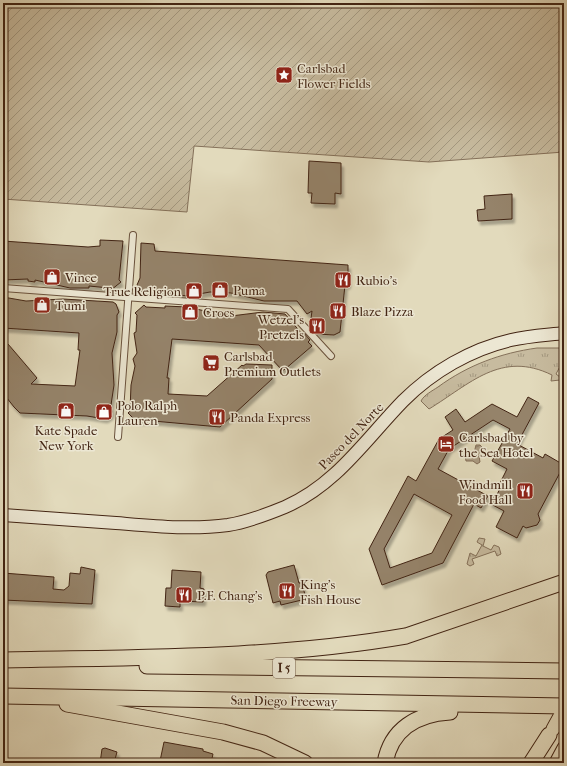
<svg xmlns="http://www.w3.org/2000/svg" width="567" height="766" font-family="'IM FELL French Canon',serif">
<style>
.grass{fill:url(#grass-tufts);stroke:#847059}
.garden{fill:url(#garden-furrows);stroke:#847059}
.water{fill:url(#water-waves);stroke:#826c56}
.building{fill:#95836b;stroke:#422413;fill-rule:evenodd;filter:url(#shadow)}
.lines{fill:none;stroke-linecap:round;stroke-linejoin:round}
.pedestrian-casing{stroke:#6a523d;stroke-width:8}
.tertiary-casing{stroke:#6a523d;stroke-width:12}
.secondary-casing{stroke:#422413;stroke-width:14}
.primary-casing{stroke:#422413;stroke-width:15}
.motorway-casing{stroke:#422413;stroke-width:17}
.pedestrian{stroke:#ece7d3;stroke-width:6}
.tertiary{stroke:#ece7d3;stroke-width:10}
.secondary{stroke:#ece7d3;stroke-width:12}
.primary{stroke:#e2dabc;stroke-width:13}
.motorway{stroke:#e2dabc;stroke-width:15}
.labels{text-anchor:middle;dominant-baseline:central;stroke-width:3;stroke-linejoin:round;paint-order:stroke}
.shield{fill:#ece7d3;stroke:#755e4d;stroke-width:1}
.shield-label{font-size:12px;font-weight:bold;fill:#422413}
.poi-label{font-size:13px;fill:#422413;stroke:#ece7d3;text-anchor:start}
.street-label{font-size:13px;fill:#422413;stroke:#ece7d3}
</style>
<defs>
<pattern id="grass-tufts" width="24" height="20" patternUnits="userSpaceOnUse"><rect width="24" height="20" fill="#c7bb9f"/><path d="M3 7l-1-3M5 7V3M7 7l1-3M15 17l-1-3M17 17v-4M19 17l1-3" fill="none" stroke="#a39880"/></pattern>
<pattern id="garden-furrows" width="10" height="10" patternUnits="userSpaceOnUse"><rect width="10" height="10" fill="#c7bb9f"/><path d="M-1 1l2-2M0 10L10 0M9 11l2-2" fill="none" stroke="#a39880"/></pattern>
<pattern id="water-waves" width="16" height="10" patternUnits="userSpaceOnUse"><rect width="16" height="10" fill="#ac9c83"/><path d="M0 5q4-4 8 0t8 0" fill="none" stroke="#8e7f6a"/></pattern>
<filter id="shadow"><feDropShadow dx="2.5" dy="4" stdDeviation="1" flood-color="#0004"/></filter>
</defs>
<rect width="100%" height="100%" fill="#e2dabc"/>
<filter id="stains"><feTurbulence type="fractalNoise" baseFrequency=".005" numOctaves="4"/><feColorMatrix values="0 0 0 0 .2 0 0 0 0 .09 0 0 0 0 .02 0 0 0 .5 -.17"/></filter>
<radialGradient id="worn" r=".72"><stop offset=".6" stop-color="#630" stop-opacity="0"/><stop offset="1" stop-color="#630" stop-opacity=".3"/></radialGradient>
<!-- grass -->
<g class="grass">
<path d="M537,348H564V359L556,374L560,377V380L551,381L552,375C501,350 470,384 429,409L421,401C424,395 432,391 438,387C468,365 501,353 537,348Z"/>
<path d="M479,538L485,539L483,546L491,550L494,545L499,547L501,554L497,556L495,551L472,559L474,564L470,566L467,564L470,553L476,556L482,545L477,542Z"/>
</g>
<!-- garden -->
<path class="garden" d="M3,3H564V152L429,162L194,146L187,212L3,199Z"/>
<!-- water -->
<path class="water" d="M476,445H480L484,449L482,454L479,456L480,462L477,464L473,461H466L465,455L469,452L474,453Z"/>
<!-- building -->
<g class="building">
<path d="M309,161L341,163V194L335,193V204L311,203L312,193H308Z"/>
<path d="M512,194V219L478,221L477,210L485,209L484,196Z"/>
<path d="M100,240L123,241L119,280L121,282L111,290L109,288L89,286V288H70L35,280V282L28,281V279L3,280V241L88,247L100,246Z"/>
<path d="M141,243L154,244L155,251L348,265V285H345L340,332L334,335L317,334L310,326L312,311L307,314L297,301H264L231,293L210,292L188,296L166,294V292H142L137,285L140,278Z"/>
<path d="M3,297L26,301L63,299L113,302L116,304L119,312L117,315V332L112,353L114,385L111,405L112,412L110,416L105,419L87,416L20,413L14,407L3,393V344H8L37,378L31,384L75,386L80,350H78L79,333L3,328Z"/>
<path d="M144,305L146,307L165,308V306L187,307L219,314L227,313L231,316L263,312L285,314L302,334L304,333L310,340L308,342L312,346L284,370L281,369L259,345L172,339L167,378H169L168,394L207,396L242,365L243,366L246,364L272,365V379L220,427L153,421H136L128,413L130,411L131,385L135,366L133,359L137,353L134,333L136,332L137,315L135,313Z"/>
<path d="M528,397L539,403L517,444L543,458L545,454L564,465L538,514L540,520L537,525L526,528L523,526L517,538L496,527L504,511L489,503L493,495L496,497L501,486L499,485L507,469L492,461L510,429L493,420L449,449L438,469L488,496L481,508L474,504L443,563L382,585L369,549L408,476L416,481L439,439L453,430L445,417L456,409L465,422L492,404L517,417ZM414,494L452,515L432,553L390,568L384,549Z"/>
<path d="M294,565L299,583H302L306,599L281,605L280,601L273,603L266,575L268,572Z"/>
<path d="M81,567L95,570L92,604L3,600V573L54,577L53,589L64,590L69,586L70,573L80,574Z"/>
<path d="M172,570L201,572L200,588L204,589L203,602L180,601V607L165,606L166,588H171Z"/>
<path d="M164,742L203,749V751L213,754L211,763H171L160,761Z"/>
<path d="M105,748L117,752L114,763H100L102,749Z"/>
</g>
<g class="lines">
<!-- pedestrian casing -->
<g class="pedestrian-casing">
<g id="pedestrian">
<path d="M3,288L288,309L331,356"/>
<path d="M118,437L133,235"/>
</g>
</g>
<!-- tertiary casing -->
<g class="tertiary-casing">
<path id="tertiary" d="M3,762L4,763"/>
</g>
<!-- secondary casing -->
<g class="secondary-casing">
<path id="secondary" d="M3,515C41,518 78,520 116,523C153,526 191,530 228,525C247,522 268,514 285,507C336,485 366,439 403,401C432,372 471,349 511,340C528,336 547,335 564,333"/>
</g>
<!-- primary casing -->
<g class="primary-casing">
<g id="primary">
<path d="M553,729L564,709"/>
<path d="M556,763L564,748"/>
</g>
</g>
<!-- motorway casing -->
<g class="motorway-casing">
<g id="motorway">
<path d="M3,660C137,657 273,659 406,636L564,582"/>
<path d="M147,666L564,671"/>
<path d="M3,696L564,706"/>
<path d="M67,704L223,732L263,743L305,763"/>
<path d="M385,763C391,729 417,714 450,712"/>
<path d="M531,763L549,735"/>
</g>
</g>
<!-- pedestrian -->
<use href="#pedestrian" class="pedestrian"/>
<!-- tertiary -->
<use href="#tertiary" class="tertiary"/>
<!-- secondary -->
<use href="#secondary" class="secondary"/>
<!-- primary -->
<use href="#primary" class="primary"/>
<!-- motorway -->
<use href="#motorway" class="motorway"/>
</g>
<!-- icons -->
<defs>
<g id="sight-square" transform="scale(0.9)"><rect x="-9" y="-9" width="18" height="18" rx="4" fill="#8f2418" stroke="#ece7d3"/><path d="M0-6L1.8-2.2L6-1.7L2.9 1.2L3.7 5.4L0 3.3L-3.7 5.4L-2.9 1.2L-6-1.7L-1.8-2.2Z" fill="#fff"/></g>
<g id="shop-square" transform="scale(0.9)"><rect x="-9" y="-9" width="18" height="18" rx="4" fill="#8f2418" stroke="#ece7d3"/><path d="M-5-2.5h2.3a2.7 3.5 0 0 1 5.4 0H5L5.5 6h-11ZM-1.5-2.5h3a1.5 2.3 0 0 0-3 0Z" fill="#fff"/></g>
<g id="restaurant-square" transform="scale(0.9)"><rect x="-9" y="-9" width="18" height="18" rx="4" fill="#8f2418" stroke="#ece7d3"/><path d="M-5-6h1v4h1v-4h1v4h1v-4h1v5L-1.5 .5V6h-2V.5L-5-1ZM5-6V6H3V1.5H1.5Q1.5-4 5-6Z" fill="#fff"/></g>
<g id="supermarket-square" transform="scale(0.9)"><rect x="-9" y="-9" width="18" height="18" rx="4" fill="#8f2418" stroke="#ece7d3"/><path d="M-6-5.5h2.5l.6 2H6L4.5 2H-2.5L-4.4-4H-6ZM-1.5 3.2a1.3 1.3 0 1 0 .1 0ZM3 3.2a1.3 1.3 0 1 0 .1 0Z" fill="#fff"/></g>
<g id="hotel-square" transform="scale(0.9)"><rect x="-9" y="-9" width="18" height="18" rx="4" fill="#8f2418" stroke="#ece7d3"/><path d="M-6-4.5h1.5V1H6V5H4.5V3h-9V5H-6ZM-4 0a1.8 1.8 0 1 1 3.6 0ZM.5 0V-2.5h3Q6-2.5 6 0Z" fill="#fff"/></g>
</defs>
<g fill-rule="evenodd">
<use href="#sight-square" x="284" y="75"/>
<use href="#shop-square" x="52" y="277"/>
<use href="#restaurant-square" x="343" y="280"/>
<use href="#shop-square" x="220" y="290"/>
<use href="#shop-square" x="194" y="291"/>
<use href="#shop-square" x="42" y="305"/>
<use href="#restaurant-square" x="338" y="311"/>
<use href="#shop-square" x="190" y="312"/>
<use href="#restaurant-square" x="317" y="326"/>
<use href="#supermarket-square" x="211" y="363"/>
<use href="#shop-square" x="66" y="411"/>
<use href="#shop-square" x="104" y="412"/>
<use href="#restaurant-square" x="217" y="417"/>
<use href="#hotel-square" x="446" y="444"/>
<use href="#restaurant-square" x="525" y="491"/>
<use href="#restaurant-square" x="287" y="591"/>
<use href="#restaurant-square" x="184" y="595"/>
</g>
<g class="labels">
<!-- shield labels -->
<rect class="shield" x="273" y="658" width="22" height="20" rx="3"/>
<g class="shield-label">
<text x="284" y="668">I 5</text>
</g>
<!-- poi labels -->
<g class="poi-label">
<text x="297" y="68">Carlsbad<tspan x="297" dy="15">Flower Fields</tspan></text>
<text x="65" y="277">Vince</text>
<text x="356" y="280">Rubio's</text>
<text x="233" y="290">Puma</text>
<text x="181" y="291" text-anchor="end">True Religion</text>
<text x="55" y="305">Tumi</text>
<text x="351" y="311">Blaze Pizza</text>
<text x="203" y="312">Crocs</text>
<text x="304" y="319" text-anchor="end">Wetzel's<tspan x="304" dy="15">Pretzels</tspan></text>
<text x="224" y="356">Carlsbad<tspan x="224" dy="15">Premium Outlets</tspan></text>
<text x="117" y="405">Polo Ralph<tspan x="117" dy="15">Lauren</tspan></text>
<text x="230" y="417">Panda Express</text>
<text x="66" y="430" text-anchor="middle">Kate Spade<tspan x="66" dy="15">New York</tspan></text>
<text x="459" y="437">Carlsbad by<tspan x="459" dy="15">the Sea Hotel</tspan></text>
<text x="512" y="484" text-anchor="end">Windmill<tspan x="512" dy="15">Food Hall</tspan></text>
<text x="300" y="584">King's<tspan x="300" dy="15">Fish House</tspan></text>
<text x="197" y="595">P.F. Chang's</text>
</g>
<!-- street labels -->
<g class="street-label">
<text transform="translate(351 436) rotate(-46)">Paseo del Norte</text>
<text transform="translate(284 701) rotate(1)">San Diego Freeway</text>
</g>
</g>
<!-- margin -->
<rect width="567" height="766" fill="none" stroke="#e2dabc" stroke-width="16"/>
<rect x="4" y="4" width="559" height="758" fill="none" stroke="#422413" stroke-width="2"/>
<rect x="8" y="8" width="551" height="750" fill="none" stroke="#422413"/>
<rect width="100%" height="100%" filter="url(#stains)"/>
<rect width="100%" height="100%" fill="url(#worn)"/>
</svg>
